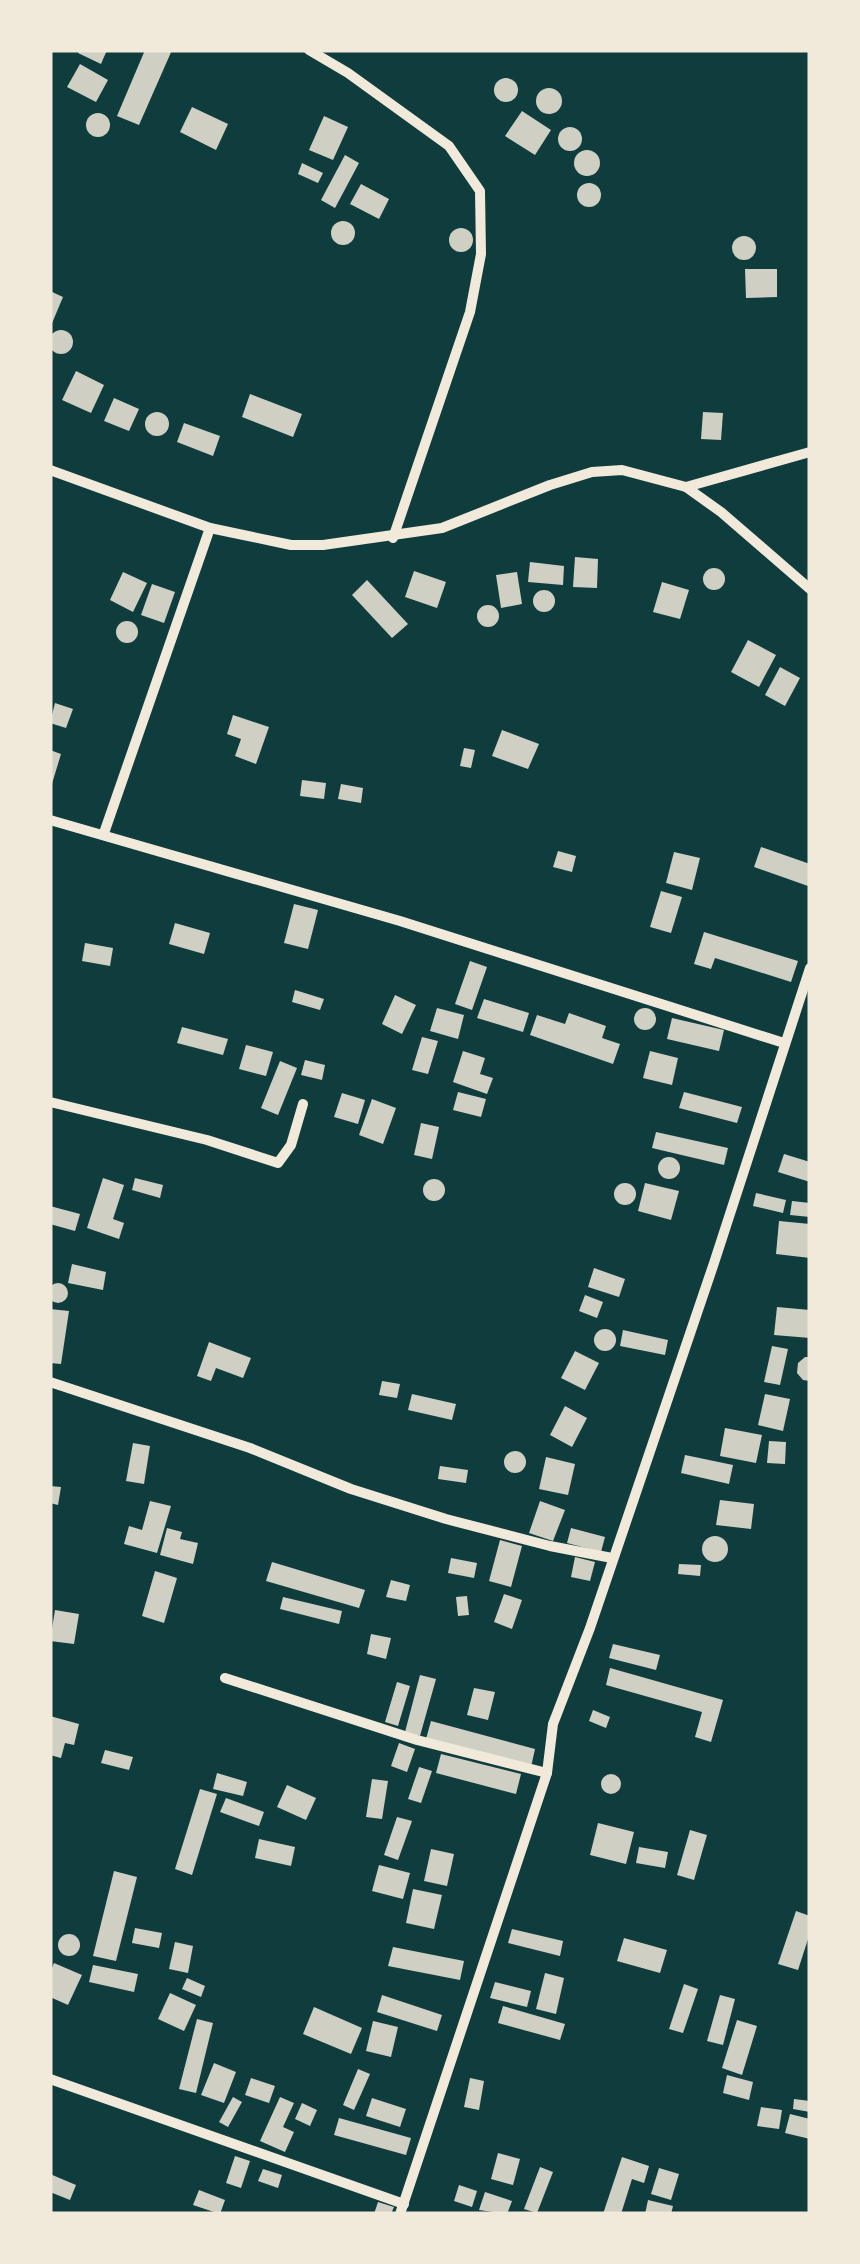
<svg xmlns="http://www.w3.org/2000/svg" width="860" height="2264" font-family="Montserrat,sans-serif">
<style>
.building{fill:#cfcfc3}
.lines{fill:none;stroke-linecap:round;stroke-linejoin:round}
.minor{stroke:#f1e9da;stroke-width:10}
</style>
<rect width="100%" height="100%" fill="#0f3d3e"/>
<!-- building -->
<g class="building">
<path d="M79,50H107L101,64L78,53Z"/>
<path d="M145,50H172L139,125L117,116Z"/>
<path d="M80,64L108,80L96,102L67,87Z"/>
<circle cx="506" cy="90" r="12"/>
<circle cx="549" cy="101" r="13"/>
<path d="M192,107L228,124L216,150L180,132Z"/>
<path d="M522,111L551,130L535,155L505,136Z"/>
<circle cx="98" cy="125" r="12"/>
<path d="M324,116L348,127L333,160L309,150Z"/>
<circle cx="570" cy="139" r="12"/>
<circle cx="587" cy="163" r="13"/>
<path d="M345,155L359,163L335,208L321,200Z"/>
<path d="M302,163L323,173L318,183L298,174Z"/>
<circle cx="589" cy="195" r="12"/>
<path d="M361,184L389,199L379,219L350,204Z"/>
<circle cx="343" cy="233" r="12"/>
<circle cx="461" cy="240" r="12"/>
<circle cx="744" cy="248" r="12"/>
<path d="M745,269H777V297L746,298Z"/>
<path d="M50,291L63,297L50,328Z"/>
<circle cx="61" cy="342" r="12"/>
<path d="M76,371L104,385L91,413L62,400Z"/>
<path d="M250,394L302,414L293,437L242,417Z"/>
<path d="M114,398L139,409L129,431L104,421Z"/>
<circle cx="157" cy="424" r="12"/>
<path d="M703,412L723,413L721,440L701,439Z"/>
<path d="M184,423L220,436L213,456L177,442Z"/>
<path d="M575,557L598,559L597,588L573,587Z"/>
<path d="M530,562L564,566L563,585L528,582Z"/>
<circle cx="714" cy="579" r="11"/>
<path d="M414,571L446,582L437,608L405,597Z"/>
<path d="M123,572L147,583L133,612L110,600Z"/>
<path d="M517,572L522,604L501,608L496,575Z"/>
<path d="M367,580L408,624L392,638L352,595Z"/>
<path d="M662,582L689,590L680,619L653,612Z"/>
<path d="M152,584L175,592L164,623L141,615Z"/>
<circle cx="544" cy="601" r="11"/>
<circle cx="488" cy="616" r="11"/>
<circle cx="127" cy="632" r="11"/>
<path d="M748,640L776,655L759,687L731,672Z"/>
<path d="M780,667L800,678L785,706L765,695Z"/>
<path d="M55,703L73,709L66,728L50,723Z"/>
<path d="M233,715L269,727L256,764L235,756L241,739L227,734Z"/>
<path d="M502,730L539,744L528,769L492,756Z"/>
<path d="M464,748L475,750L471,768L460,766Z"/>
<path d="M50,750L61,754L51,787H50Z"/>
<path d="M302,780L326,783L324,799L300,796Z"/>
<path d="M341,784L363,788L361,803L338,799Z"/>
<path d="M761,847L810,864L808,886L754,867Z"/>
<path d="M558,851L576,856L572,872L553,867Z"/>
<path d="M674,852L700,858L692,890L666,883Z"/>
<path d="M661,891L682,897L671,933L650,927Z"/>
<path d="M294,904L318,910L308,949L284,943Z"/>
<path d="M175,923L210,933L204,954L169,944Z"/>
<path d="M704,932L798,961L791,982L715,958L711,969L694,964Z"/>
<path d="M85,943L113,948L110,966L82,961Z"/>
<path d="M470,961L487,967L472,1010L455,1004Z"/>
<path d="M295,990L324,999L320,1010L292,1002Z"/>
<path d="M395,995L416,1005L402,1034L382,1024Z"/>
<path d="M484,999L529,1013L523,1032L477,1018Z"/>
<circle cx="645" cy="1019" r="11"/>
<path d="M437,1008L464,1015L458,1039L430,1031Z"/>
<path d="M569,1013L606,1026L602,1038L620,1044L613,1064L530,1035L537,1015L565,1024Z"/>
<path d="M672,1018L724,1030L719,1051L667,1039Z"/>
<path d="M182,1027L228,1039L223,1055L177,1043Z"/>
<path d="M422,1037L438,1041L428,1074L412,1070Z"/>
<path d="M246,1045L273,1052L266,1076L239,1069Z"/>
<path d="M463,1051L485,1058L480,1074L493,1078L487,1094L453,1082Z"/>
<path d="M650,1051L678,1058L672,1085L643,1078Z"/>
<path d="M305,1060L325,1065L322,1080L301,1075Z"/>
<path d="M280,1061L297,1068L278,1115L261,1108Z"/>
<path d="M458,1092L486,1099L481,1117L453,1110Z"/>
<path d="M684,1092L742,1107L737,1123L679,1108Z"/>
<path d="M342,1093L365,1100L358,1124L334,1117Z"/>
<path d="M372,1099L396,1108L383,1144L359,1135Z"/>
<path d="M421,1123L439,1127L432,1159L414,1155Z"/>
<path d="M656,1132L728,1148L724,1165L652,1148Z"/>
<path d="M784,1154L810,1162V1182L778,1172Z"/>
<circle cx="669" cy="1168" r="11"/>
<path d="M103,1178L124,1185L113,1219L124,1223L119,1239L87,1228Z"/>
<path d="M135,1178L163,1185L160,1198L132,1190Z"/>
<circle cx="434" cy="1190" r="11"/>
<path d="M645,1183L679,1191L671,1220L638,1211Z"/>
<circle cx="625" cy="1194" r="11"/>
<path d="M756,1193L786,1200L783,1213L753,1206Z"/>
<path d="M792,1201L810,1203V1217L790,1215Z"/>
<path d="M50,1206L80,1214L75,1231L50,1224Z"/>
<path d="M779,1221L810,1224V1258L776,1254Z"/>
<path d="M72,1264L106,1272L103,1290L68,1283Z"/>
<path d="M594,1268L625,1279L619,1297L588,1287Z"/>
<circle cx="58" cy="1293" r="10"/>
<path d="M585,1295L603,1302L597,1318L579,1311Z"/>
<path d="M777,1307L810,1310V1338L774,1335Z"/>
<path d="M50,1309L69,1311L61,1364L50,1363Z"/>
<circle cx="605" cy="1340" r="11"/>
<path d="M623,1330L668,1340L665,1355L620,1346Z"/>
<path d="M209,1342L251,1358L243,1378L216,1368L211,1381L197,1376Z"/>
<path d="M772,1346L788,1349L780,1385L764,1382Z"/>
<path d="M575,1351L599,1363L585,1390L561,1378Z"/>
<path d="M805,1357H810V1381L803,1380L797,1373L798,1363Z"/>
<path d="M382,1381L400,1384L397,1398L379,1395Z"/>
<path d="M412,1394L456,1404L452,1420L408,1410Z"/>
<path d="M765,1394L790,1399L783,1431L758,1425Z"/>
<path d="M565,1406L587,1418L572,1447L550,1435Z"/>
<path d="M725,1428L762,1435L756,1463L720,1456Z"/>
<path d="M769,1441L786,1442L785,1464L767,1463Z"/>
<path d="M133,1443L150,1446L144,1484L126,1481Z"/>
<circle cx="515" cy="1462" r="11"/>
<path d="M685,1455L733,1465L729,1484L681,1473Z"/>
<path d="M546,1457L575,1464L568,1495L539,1489Z"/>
<path d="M440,1466L468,1470L466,1483L438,1479Z"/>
<path d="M50,1486L61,1487L58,1505L50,1503Z"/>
<path d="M720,1500L754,1504L751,1529L716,1525Z"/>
<path d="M150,1501L171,1506L157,1553L124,1544L129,1526L142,1530Z"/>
<path d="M540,1501L565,1510L553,1541L529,1533Z"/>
<path d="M167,1528L182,1532L180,1539L198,1543L193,1564L160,1555Z"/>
<path d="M571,1528L605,1537L601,1552L567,1543Z"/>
<circle cx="715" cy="1549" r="13"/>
<path d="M500,1540L522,1546L511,1587L489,1581Z"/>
<path d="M575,1557L595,1562L590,1581L571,1577Z"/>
<path d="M451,1558L477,1563L474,1578L448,1573Z"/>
<path d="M272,1562L365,1590L359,1608L266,1581Z"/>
<path d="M679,1564L701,1565L700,1576L678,1574Z"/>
<path d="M155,1571L177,1578L164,1623L142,1616Z"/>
<path d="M391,1580L410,1585L406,1601L386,1597Z"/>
<path d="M504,1594L522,1600L512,1629L494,1622Z"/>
<path d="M467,1596L469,1615L458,1616L456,1597Z"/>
<path d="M283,1597L342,1611L339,1624L280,1609Z"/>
<path d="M55,1610L79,1614L74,1644L50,1641Z"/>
<path d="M371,1634L391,1638L386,1659L367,1654Z"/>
<path d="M613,1644L660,1655L656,1670L609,1658Z"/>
<path d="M610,1668L723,1700L711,1742L695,1737L702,1712L606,1685Z"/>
<path d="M420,1675L436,1679L420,1736L405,1732Z"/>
<path d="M397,1682L410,1686L398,1726L385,1722Z"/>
<path d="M474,1688L495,1692L488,1720L467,1715Z"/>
<path d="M593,1710L610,1717L606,1728L589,1721Z"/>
<path d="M50,1716L79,1724L74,1745L65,1743L61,1758L50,1755Z"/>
<path d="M431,1721L535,1749L531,1767L426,1739Z"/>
<path d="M399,1743L415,1749L407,1772L391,1766Z"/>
<path d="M105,1750L133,1757L129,1770L101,1763Z"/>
<path d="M441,1754L521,1774L516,1794L436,1773Z"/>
<path d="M419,1767L432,1771L421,1803L408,1799Z"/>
<path d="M217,1773L247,1782L243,1796L213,1789Z"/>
<circle cx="611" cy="1784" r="10"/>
<path d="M372,1779L388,1781L382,1819L366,1817Z"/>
<path d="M287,1785L316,1798L306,1820L277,1807Z"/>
<path d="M200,1789L217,1794L192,1875L175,1869Z"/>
<path d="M226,1798L264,1812L259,1826L220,1812Z"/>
<path d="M397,1817L412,1821L398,1860L384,1855Z"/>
<path d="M598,1823L634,1832L626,1864L590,1855Z"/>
<path d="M690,1830L707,1835L694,1880L677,1875Z"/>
<path d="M259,1839L295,1847L291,1866L255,1858Z"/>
<path d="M639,1847L668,1852L665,1868L636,1863Z"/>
<path d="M431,1849L454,1854L447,1886L424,1881Z"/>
<path d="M379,1865L410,1873L403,1899L372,1891Z"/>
<path d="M114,1871L137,1877L116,1961L93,1956Z"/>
<path d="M413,1889L442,1895L434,1929L406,1923Z"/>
<path d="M796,1911L810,1916V1933L798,1970L778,1964Z"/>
<path d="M135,1928L162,1933L159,1948L132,1943Z"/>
<path d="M512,1929L563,1941L560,1956L508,1943Z"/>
<circle cx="69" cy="1945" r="11"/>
<path d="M624,1938L667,1950L660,1973L617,1961Z"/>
<path d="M175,1942L193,1946L188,1973L169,1969Z"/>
<path d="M393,1947L464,1961L460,1980L388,1966Z"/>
<path d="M54,1963L82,1975L68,2005L50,1997V1973Z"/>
<path d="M93,1965L138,1974L134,1992L89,1982Z"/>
<path d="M545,1973L564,1978L556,2014L536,2009Z"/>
<path d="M187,1978L205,1986L201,1997L182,1989Z"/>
<path d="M495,1982L531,1991L527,2007L490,1998Z"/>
<path d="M684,1984L698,1989L683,2033L669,2029Z"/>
<path d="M170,1993L196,2005L184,2031L158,2019Z"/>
<path d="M382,1995L442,2015L437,2031L377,2012Z"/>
<path d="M720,1995L735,1999L723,2045L707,2041Z"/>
<path d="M503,2006L565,2024L560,2040L498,2023Z"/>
<path d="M314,2007L362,2028L351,2054L303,2034Z"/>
<path d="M197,2019L213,2023L196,2093L179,2089Z"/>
<path d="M737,2020L757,2026L742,2075L722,2068Z"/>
<path d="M373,2021L398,2027L391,2057L366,2051Z"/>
<path d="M214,2063L236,2072L224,2103L201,2095Z"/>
<path d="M358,2069L370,2074L354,2110L343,2105Z"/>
<path d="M727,2075L753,2082L749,2100L723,2093Z"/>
<path d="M251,2078L275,2086L269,2103L245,2095Z"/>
<path d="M470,2078L484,2081L479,2110L464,2107Z"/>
<path d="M233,2097L242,2102L228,2127L219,2122Z"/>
<path d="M280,2097L294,2103L283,2127L294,2132L285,2152L260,2141Z"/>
<path d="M372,2098L406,2109L400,2127L366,2116Z"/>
<path d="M794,2099L810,2101V2112L793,2109Z"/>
<path d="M302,2103L317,2110L310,2126L295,2119Z"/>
<path d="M761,2107L782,2110L779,2129L757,2126Z"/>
<path d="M790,2114L810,2119V2139L785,2133Z"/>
<path d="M339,2118L411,2138L406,2155L334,2135Z"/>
<path d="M498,2153L520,2159L513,2185L491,2179Z"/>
<path d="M235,2156L250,2161L241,2188L226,2183Z"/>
<path d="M622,2157L649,2166L644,2183L632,2179L621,2214H603Z"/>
<path d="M540,2167L553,2172L537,2213L524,2209Z"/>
<path d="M659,2168L679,2174L671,2200L651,2194Z"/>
<path d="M263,2169L282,2175L278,2188L258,2181Z"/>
<path d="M50,2174L76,2185L70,2200L50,2192Z"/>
<path d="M459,2185L477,2191L472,2207L454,2201Z"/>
<path d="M199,2190L225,2200L220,2214L193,2205Z"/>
<path d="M485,2192L512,2201L507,2214L479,2210Z"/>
<path d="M648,2200L673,2206L671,2214H645Z"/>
<path d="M378,2202L394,2207L391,2214H374Z"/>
</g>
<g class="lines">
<!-- minor -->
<g class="minor">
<path d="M309,50L348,73L449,146L480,191L481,254L470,312L393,538"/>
<path d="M50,470L210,528L291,545H323L442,528L550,485L592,472L622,470L686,487L721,512L810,589"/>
<path d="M686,487L810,452"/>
<path d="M50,820L400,921L784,1043"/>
<path d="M104,833L210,528"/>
<path d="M50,1102L207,1140L278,1163L291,1145L303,1104"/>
<path d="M50,1382L250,1448L351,1489L446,1519L550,1546L612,1558"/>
<path d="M225,1678L417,1740L547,1773"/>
<path d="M50,2079L404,2204"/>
<path d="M400,2214L547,1773L553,1724L590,1628L714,1263L810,968"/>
</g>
</g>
<!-- border -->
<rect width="860" height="2264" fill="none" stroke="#f1e9da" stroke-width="105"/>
</svg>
